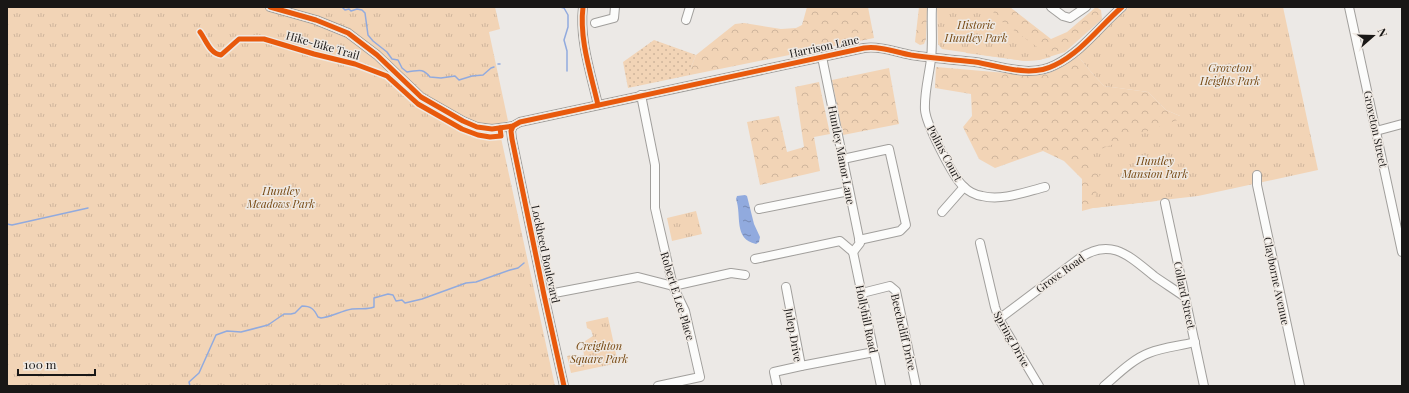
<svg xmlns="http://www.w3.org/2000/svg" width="1409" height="393" font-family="'Playfair Display',serif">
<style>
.grass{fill:url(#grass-dots)}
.forest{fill:url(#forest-crowns)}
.park{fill:url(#park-tufts)}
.water{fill:url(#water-ripples)}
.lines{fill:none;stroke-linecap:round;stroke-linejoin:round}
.stream{stroke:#91aade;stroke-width:1.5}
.minor-casing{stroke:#a19f9c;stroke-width:10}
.minor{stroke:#fcfcfb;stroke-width:8}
.cycleway-casing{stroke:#efe9e3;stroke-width:8}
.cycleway{stroke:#e8590c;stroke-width:5}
.labels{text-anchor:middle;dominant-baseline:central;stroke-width:3;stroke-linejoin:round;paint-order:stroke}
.park-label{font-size:11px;font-style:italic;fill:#764913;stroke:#efe9e3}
.street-label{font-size:11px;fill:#191716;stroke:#efe9e3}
</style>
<defs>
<pattern id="grass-dots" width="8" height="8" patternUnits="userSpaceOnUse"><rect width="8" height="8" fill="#f2d4b6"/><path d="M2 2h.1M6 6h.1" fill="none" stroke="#cfb59c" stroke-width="1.8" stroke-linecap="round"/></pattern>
<pattern id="forest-crowns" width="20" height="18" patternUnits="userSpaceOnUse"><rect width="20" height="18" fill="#f2d4b6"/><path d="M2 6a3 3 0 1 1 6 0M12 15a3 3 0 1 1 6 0" fill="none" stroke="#cfb59c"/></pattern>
<pattern id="park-tufts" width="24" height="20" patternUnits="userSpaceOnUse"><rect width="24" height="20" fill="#f2d4b6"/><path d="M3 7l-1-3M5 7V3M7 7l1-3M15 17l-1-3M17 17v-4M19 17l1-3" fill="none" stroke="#cfb59c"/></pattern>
<pattern id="water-ripples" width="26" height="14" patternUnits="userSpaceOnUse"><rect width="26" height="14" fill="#91aade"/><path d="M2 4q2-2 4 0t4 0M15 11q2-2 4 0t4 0" fill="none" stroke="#7689b3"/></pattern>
</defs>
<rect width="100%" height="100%" fill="#ece9e6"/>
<!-- grass -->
<path class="grass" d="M654,40L696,55L690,70V75L628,88L623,62Z"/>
<!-- forest -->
<g class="forest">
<path d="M807,7H868L874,38L690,75V70L696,55L735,24L744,23L781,29L796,28L802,25Z"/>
<path d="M919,7H927L926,39L924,44L920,45L915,42Z"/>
<path d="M976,7H1010L1051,39L1067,32L1096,7L1101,10L1102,19L1065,52L1039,60L1025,61L966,53L965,47Z"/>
<path d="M1077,55L1092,73L1104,86L1148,92L1166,110L1180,116L1181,126L1157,201L1093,208L1082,211V179L1064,161L1043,151L995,168L979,159L963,127L972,116L971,94L935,88L936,67L1029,75L1046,74L1056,70Z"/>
<path d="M889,68L899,124L843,135L832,80Z"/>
<path d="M819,82L830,134L814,137L820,171L760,185L747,122L779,116L787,152L804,147L795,87Z"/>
</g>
<!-- park -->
<g class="park">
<path d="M7,7H495L500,29L489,32L508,121L498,124L555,386H7Z"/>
<path d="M937,7H993L994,16L1051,57L1039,60L1025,61L942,49L938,44Z"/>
<path d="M1129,7H1283L1318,170L1198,196L1093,208L1100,176L1082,156L1180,119V116L1166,110L1148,92L1104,86L1092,73L1077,55Z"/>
<path d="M696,211L702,234L672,241L667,218Z"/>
<path d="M608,317L618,363L571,373L567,356L572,355L573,357L584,355L582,343L593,336L591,330L587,328L586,322Z"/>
</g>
<!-- water -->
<path class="water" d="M745,195L747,196L754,224L760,237L759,242L756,244C733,239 742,216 736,199L737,196Z"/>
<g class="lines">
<!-- stream -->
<g class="stream">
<path d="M342,7L345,10L349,9L351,11L357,9L362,10L365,13L368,35L373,41L387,52L392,59L398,60L402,68L407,72C418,71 422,67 430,77L441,78L455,76L459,80L472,76L483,75L491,68L494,67"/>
<path d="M560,7L564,8L568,15V27L564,40L567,51V71"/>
<path d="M498,64H500"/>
<path d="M7,224L12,225L88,208"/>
<path d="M190,386L189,382L199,373L216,335L227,331L241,332L268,325L284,314H291L295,313L302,306C311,306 314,309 318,317L321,318C331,317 341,311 352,309C360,308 367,310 374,307V298L388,294L393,295L396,301L402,300L405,303L422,299L466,283L476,282L510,270L518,268L524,263"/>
</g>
<!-- minor casing -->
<g class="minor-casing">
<g id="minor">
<path d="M270,7L316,20L348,33L377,55L421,97L463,121L477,127L492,129L513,126L520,122L864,48C881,46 895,52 911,55C932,58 954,60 975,62C1001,66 1030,78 1055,65C1082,52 1100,26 1122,7"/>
<path d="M583,7C579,39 591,74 598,105"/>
<path d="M932,7C931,24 933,42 931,59C929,76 924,93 925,110C926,124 953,177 963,186C968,191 975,195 982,196C1002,201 1025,192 1045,187"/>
<path d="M1051,7L1063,16L1070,18L1086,7"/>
<path d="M1349,7L1402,252"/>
<path d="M686,20L690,7"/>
<path d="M595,23L614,18L615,7"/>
<path d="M822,57L860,243L853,252"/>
<path d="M641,95L655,165V208L673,286L685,311L700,377L658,386"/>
<path d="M513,126L511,131L512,139L544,295L564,386"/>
<path d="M1376,131L1402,124"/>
<path d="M843,159L889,149L906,225L900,231L859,240"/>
<path d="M1257,175V185L1300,386"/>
<path d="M1165,203L1204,386"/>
<path d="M759,209L849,191"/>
<path d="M942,212L964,187"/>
<path d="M980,243L995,307L999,319L1039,386"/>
<path d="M853,252L881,386"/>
<path d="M755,259L840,241L853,252"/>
<path d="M862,293L890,286L896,291L916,386"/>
<path d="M544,295L638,277L673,286L731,273L745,275"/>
<path d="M999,319L1080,258C1111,237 1129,256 1154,276C1164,283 1175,290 1185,297"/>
<path d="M801,366L874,352"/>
<path d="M777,386L774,372L801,366L786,287"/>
<path d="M1104,386C1118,374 1133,359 1149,353C1164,347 1180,346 1195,342"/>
</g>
</g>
<!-- minor -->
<use href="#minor" class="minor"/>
<!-- cycleway casing -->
<g class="cycleway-casing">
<g id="cycleway">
<path d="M270,7L316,20L348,33L377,55L421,97L463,121L477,127L492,129L513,126L520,122L864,48C881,46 895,52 911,55C932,58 954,60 975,62C1001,66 1030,78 1055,65C1082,52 1100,26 1122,7"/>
<path d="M583,7C579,39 591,74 598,105"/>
<path d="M200,32C206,40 210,54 221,55L239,39H264L314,54L355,64L387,76L418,104L462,129L478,135L490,137L501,136L500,128"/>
<path d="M513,126L511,131L512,139L544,295L564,386"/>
</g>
</g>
<!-- cycleway -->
<use href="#cycleway" class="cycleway"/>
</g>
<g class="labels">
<!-- park labels -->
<g class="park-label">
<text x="976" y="24">Historic<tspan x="976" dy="13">Huntley Park</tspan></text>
<text x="1230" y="67">Groveton<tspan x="1230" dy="13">Heights Park</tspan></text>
<text x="1155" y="160">Huntley<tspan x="1155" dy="13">Mansion Park</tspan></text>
<text x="281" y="190">Huntley<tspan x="281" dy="13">Meadows Park</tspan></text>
<text x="599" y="345">Creighton<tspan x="599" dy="13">Square Park</tspan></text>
</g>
<!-- street labels -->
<g class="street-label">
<text transform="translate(323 45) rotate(16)">Hike-Bike Trail</text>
<text transform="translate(824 46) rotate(-12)">Harrison Lane</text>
<text transform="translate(1376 129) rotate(78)">Groveton Street</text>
<text transform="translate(945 153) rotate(62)">Polins Court</text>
<text transform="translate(842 155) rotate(79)">Huntley Manor Lane</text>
<text transform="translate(546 254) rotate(78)">Lockheed Boulevard</text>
<text transform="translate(1060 273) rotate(-36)">Grove Road</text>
<text transform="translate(1277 281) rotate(78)">Clayborne Avenue</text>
<text transform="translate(1185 295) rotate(78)">Collard Street</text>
<text transform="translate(678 296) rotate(73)">Robert E Lee Place</text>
<text transform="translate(867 319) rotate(78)">Hollyhill Road</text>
<text transform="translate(904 332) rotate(77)">Beechcliff Drive</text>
<text transform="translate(794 335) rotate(80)">Julep Drive</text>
<text transform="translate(1012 339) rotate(61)">Spring Drive</text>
</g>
</g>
<!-- border -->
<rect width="1409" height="393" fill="none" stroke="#191716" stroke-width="16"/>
<!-- north arrow -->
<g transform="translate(1373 36) rotate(70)" stroke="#efe9e3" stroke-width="3" paint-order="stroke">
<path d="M0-3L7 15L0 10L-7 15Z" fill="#191716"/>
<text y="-6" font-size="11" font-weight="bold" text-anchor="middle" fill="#191716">N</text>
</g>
<!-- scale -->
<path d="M18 369v6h77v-6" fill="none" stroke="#191716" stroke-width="2"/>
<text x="24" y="369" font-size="12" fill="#191716" stroke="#efe9e3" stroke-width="3" paint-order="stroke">100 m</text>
</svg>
